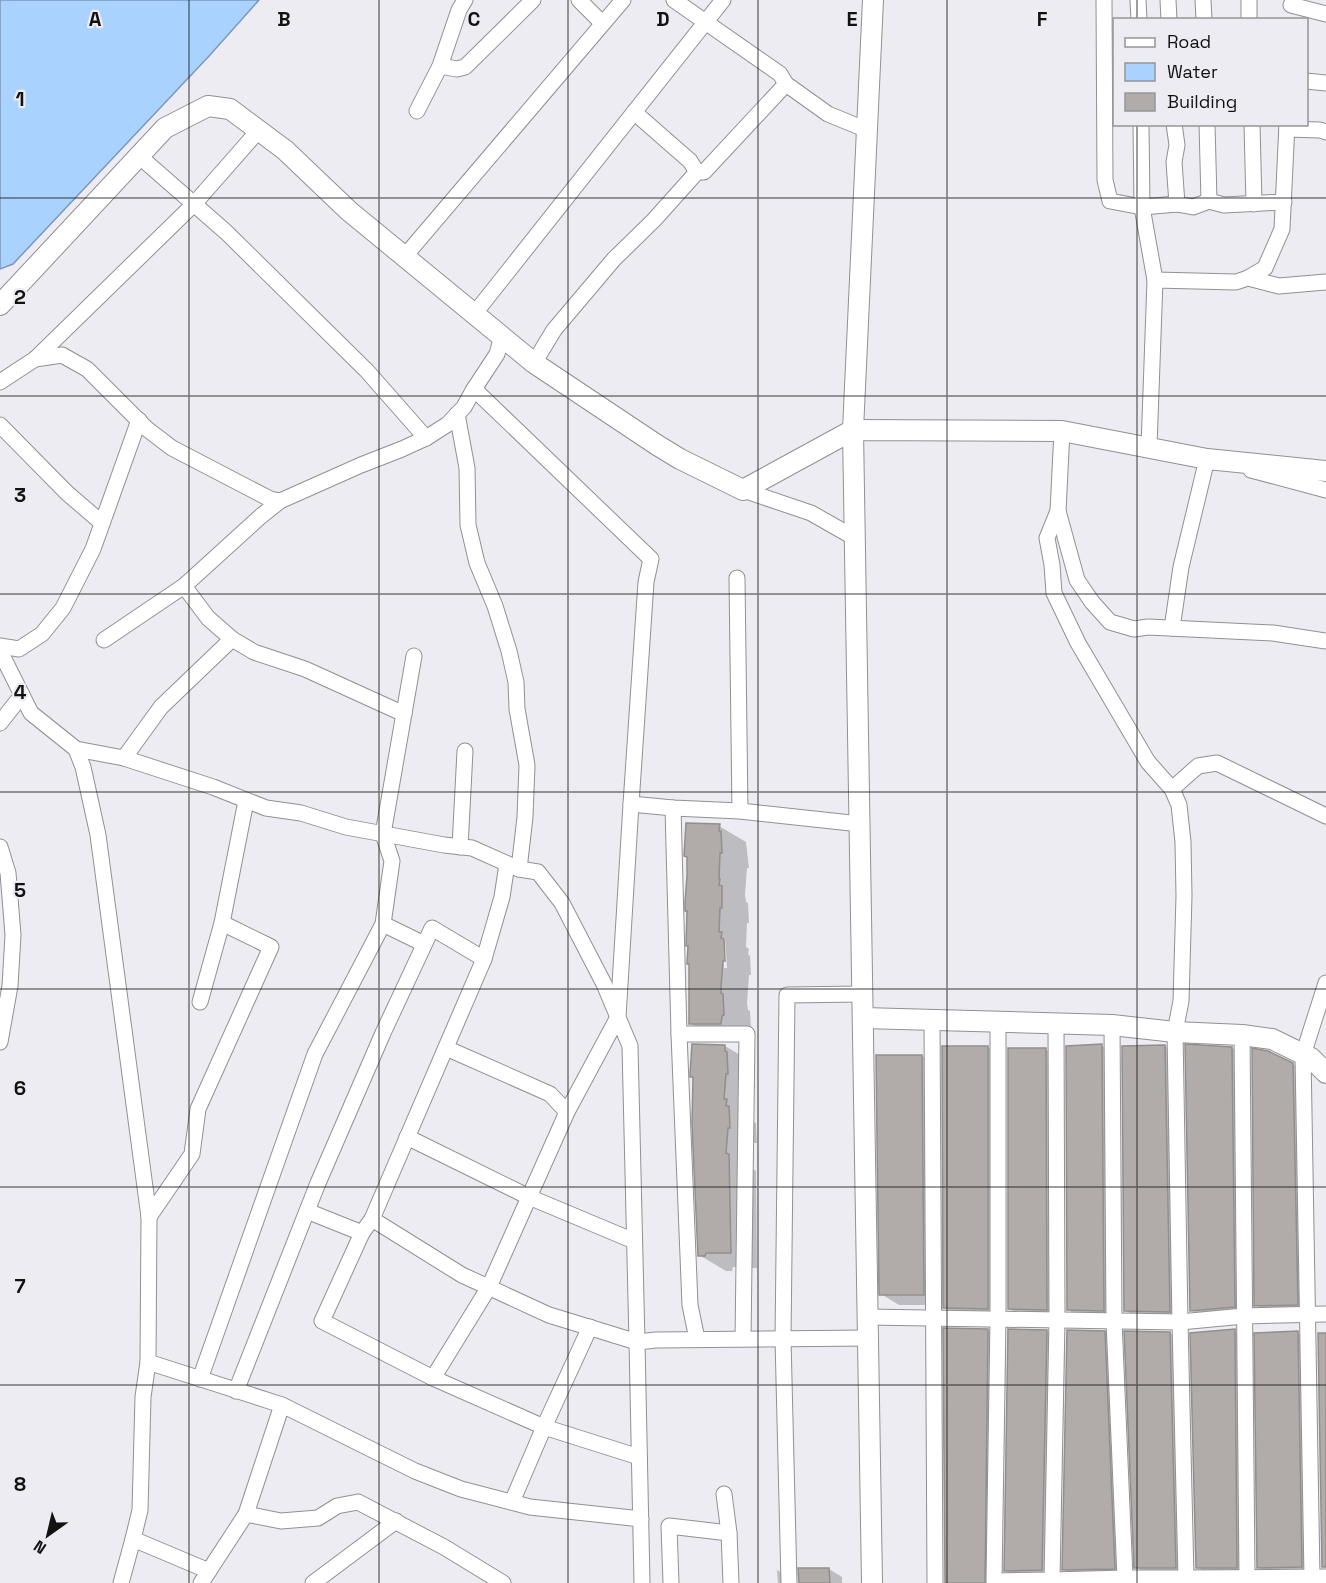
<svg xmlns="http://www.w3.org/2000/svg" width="1326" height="1583" font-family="'Space Grotesk',sans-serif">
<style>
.water{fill:#a9d2fe;stroke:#7c98b8;stroke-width:1.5}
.shadow{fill:#0003;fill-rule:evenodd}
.building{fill:#b1aca9;stroke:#938e8b;stroke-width:1.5}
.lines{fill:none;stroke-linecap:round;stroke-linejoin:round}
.minor-casing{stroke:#909095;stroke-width:17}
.tertiary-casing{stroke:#909095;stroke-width:22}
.minor{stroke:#fff;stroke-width:15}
.tertiary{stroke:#fff;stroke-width:20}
.grid{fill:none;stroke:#121213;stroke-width:1.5;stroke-opacity:0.55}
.grid-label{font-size:20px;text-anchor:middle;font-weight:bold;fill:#121213;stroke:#ececf2;stroke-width:4.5;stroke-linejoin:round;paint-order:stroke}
</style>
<rect width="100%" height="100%" fill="#ececf2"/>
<!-- water -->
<path class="water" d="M0,0H259L210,55L13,264L0,269Z"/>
<!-- shadow -->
<g class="shadow">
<path d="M719,826L746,842L749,868H747L745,895L746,902L748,903L749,923H747L746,947L749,949L748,954L750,956L751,975H749L747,1003L748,1010L750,1011L751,1030L717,1039L690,1023ZM722,938H725L727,968H724Z"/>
<path d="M725,1046L752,1062L755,1088H753L751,1115L754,1116L753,1122L756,1123L757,1143H754L753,1169L756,1171L757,1268L733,1267L732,1271H726L699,1255Z"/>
<path d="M1102,1046L1120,1056L1122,1321L1086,1320L1068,1310L1067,1048Z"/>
<path d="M1165,1046L1183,1057L1188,1322L1143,1321L1125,1310L1123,1048Z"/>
<path d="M988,1047L1006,1058V1319L963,1318L945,1308Z"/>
<path d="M1232,1048L1250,1059L1252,1317L1209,1321L1191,1310Z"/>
<path d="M1046,1050L1064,1060L1065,1320L1027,1319L1009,1309Z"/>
<path d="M922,1056L940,1067L941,1305H899L881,1294L877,1057Z"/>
<path d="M1293,1064L1311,1075L1315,1315L1274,1316L1256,1305Z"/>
<path d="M988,1330L1006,1341L1002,1583H945Z"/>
<path d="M1047,1331L1065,1342L1060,1580L1023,1581L1005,1570Z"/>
<path d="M1235,1331L1253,1341L1255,1577L1215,1578L1197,1567Z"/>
<path d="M1104,1332L1122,1342L1132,1578L1081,1580L1063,1569Z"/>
<path d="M1126,1332L1170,1333L1188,1344L1194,1578H1154L1136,1567Z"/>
<path d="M1298,1333L1316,1343L1320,1577H1276L1258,1567Z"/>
<path d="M829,1569L842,1577V1583H799Z"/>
<path d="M777,1570L792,1578V1583H778Z"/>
</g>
<!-- building -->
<g class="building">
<path d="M686,823L720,824L719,831H721L722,853H720L719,879H720L719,885L722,886V908H720L719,932H722L721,938L724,939L725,961H723L721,987V993L723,994L724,1015L722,1016L721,1024H689V964H687L688,946H686L687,911H685V902L687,876V857L684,856Z"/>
<path d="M692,1044L725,1045V1051L727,1052L728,1074H726L724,1099H727L726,1106H729L730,1128H728L726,1153L729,1154L731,1253H706L705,1256H698L692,1124L693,1077H690V1075Z"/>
<path d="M1102,1044L1104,1311L1067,1310L1066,1046Z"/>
<path d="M1185,1044L1232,1047L1235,1307L1190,1311Z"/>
<path d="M1165,1045L1170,1312L1124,1311L1122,1046Z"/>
<path d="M942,1046H988V1309L943,1308Z"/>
<path d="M1008,1048H1046L1047,1310L1008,1309Z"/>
<path d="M1252,1048L1268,1051L1293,1063L1298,1305L1254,1306Z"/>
<path d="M876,1055H922L924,1295H879Z"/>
<path d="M943,1328L988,1329L985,1583H945Z"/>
<path d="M1008,1329L1047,1330L1042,1570L1004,1571Z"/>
<path d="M1235,1329L1237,1568H1196L1190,1333Z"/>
<path d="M1067,1330L1105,1331L1115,1569L1062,1570Z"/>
<path d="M1124,1331L1170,1332L1176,1568H1134Z"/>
<path d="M1298,1331L1302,1567L1257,1568L1254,1333Z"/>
<path d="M1318,1333H1326V1567H1322Z"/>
<path d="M798,1568H829L830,1583H799Z"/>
</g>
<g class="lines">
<!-- minor casing -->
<g class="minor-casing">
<g id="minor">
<path d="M579,0L602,23"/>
<path d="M674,0L780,74L786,84L828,114L867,130"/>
<path d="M1104,0L1105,180L1110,201L1142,207L1177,204L1193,207L1209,201L1224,205L1284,202"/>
<path d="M1138,0L1139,20"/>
<path d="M1168,0L1169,20"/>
<path d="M1203,0L1204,20"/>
<path d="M1249,0V20"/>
<path d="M1291,5L1326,14"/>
<path d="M440,66L457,69L465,67L533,0"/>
<path d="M1306,81L1326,83"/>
<path d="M417,111L440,66L459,10L465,0"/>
<path d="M634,112L690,161L697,172"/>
<path d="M1141,124L1142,207L1155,280"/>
<path d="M1174,124L1177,145L1174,162L1177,204"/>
<path d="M1207,124L1209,201"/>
<path d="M1252,124L1254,204"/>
<path d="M1287,129L1320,130L1326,132"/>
<path d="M139,156L226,232L367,371L426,438"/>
<path d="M405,256L623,0"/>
<path d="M1248,278L1279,286L1326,282"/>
<path d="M475,313L723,0"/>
<path d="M35,359L62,355L87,369L147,429L172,448L270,499L280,501"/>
<path d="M534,363L554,330L614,259L654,220L697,172H704L786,84"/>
<path d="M0,382L35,359L194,204L259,130"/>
<path d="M474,389L651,559L646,582L631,804"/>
<path d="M457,414L467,468L468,525L477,563L495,606L509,651L516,682L517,709L527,765L525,817L519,869"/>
<path d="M0,425L67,493L102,523"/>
<path d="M1062,431L1058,511L1047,538L1052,565L1054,593L1078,643L1148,762L1172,789L1179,805L1183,842L1184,896L1181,1001L1175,1032L1180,1322L1186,1578L1326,1577"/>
<path d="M1149,447L1155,280L1236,282L1248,278L1265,268L1282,229L1287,124"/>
<path d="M1251,470L1326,490"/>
<path d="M743,490L811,513L855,538"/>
<path d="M1058,511L1077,580L1092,602L1110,622L1134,629L1148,627L1273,633L1326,641"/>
<path d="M737,578L740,811"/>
<path d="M1172,628L1181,567L1207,459L1216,461"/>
<path d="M104,640L184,586"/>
<path d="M0,646L19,649L42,634L63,608L93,549L139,420"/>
<path d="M0,651L31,713L76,749L124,758L213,787L266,808L301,813L346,827L444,845L472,848L519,869L538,872L562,903L604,984L630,1046L637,1342L656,1340L868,1338"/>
<path d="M404,714L305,669L254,652L232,639L208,618L184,586L261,516L280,501L361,465L402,449L426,438L448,424L464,407L474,389L497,354L502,336"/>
<path d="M0,723L22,695"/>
<path d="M76,749L83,767L98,835L149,1217L148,1362"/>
<path d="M124,758L161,707L232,639"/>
<path d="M1172,789L1198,766L1217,763L1326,816"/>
<path d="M673,808L679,1034"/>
<path d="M0,847L8,873L13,935L10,986L0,1042"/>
<path d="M460,847L465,751"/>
<path d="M383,924L424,944"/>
<path d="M484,959L372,1219L462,1275L549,1315L637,1342L642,1583"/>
<path d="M200,1002L222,923L246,801"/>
<path d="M932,1020L935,1583"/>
<path d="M998,1022V1319L994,1581L1052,1580"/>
<path d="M1056,1023L1057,1320L1052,1580L1125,1578"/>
<path d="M1112,1025L1114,1321L1125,1578H1186"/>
<path d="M1242,1035L1247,1577"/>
<path d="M446,1048L550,1094L567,1112"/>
<path d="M407,1137L529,1197L634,1241"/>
<path d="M307,1211L362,1233"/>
<path d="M149,1217L192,1154L198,1109L271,947L222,923"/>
<path d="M372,1219L362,1233L322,1321L433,1378L544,1427L639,1457"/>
<path d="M868,1317L1180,1322L1244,1316L1326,1314"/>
<path d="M697,1339L690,1305L679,1034H747L743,1339"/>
<path d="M433,1378L489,1287L567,1112L618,1017L631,804L673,808L740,811L860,824"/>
<path d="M200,1379L315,1054L383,924L392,861L383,834L414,656"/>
<path d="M236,1391L318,1183L383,1033L432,928L484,959L502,897L507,864"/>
<path d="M724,1494L729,1533L731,1583"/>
<path d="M512,1502L544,1427L590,1327"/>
<path d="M246,1514L282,1405L415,1471L461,1489L530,1507L641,1519"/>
<path d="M209,1571L133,1539L140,1510L143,1397L148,1362L282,1405"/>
<path d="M1312,1577L1303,1055L1326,983"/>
<path d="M121,1583L133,1539"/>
<path d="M201,1583L246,1514L281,1521L318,1518L337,1506L358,1502L444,1547L503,1583"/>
<path d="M313,1583L396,1521"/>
<path d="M671,1583L669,1526L729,1533"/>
<path d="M789,1583L783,1339L787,995L862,994"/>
</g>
</g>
<!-- tertiary casing -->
<g class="tertiary-casing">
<g id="tertiary">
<path d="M0,305L165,128L208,106L230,109L285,150L349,211L534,363L657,445L680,459L743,490L853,430L1062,431L1207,459L1326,471"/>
<path d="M863,1018L1112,1025L1175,1032L1242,1035L1272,1039L1311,1058L1326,1073"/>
<path d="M872,1583L853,430L873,0"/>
</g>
</g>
<!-- minor -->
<use href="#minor" class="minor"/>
<!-- tertiary -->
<use href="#tertiary" class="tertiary"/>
</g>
<!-- grid -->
<path class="grid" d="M189,0V1583M379,0V1583M568,0V1583M758,0V1583M947,0V1583M1137,0V20M1137,124V1583M0,198H1326M0,396H1326M0,594H1326M0,792H1326M0,989H1326M0,1187H1326M0,1385H1326"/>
<g class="grid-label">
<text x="95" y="26">A</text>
<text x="284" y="26">B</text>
<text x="474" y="26">C</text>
<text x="663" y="26">D</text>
<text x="852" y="26">E</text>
<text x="1042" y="26">F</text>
<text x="20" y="106">1</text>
<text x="20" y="304">2</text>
<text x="20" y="502">3</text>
<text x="20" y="699">4</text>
<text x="20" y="897">5</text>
<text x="20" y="1095">6</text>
<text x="20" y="1293">7</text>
<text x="20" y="1491">8</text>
</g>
<!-- legend -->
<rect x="1113" y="18" width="195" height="108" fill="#ececf2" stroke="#959599" stroke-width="1.5"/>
<rect x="1125" y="38" width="30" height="9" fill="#ffffff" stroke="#959599" stroke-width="1.5"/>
<text x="1167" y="48" font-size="18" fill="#121213">Road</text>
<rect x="1125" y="63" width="30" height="18" fill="#a9d2fe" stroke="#959599" stroke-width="1.5"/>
<text x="1167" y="78" font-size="18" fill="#121213">Water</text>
<rect x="1125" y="93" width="30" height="18" fill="#b1aca9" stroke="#959599" stroke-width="1.5"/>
<text x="1167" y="108" font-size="18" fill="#121213">Building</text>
<!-- north arrow -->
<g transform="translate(48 1535) rotate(214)" stroke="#ececf2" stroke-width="4.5" paint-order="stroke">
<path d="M0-4.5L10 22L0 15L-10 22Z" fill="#121213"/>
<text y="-9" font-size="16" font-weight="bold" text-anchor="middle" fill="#121213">N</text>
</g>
</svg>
